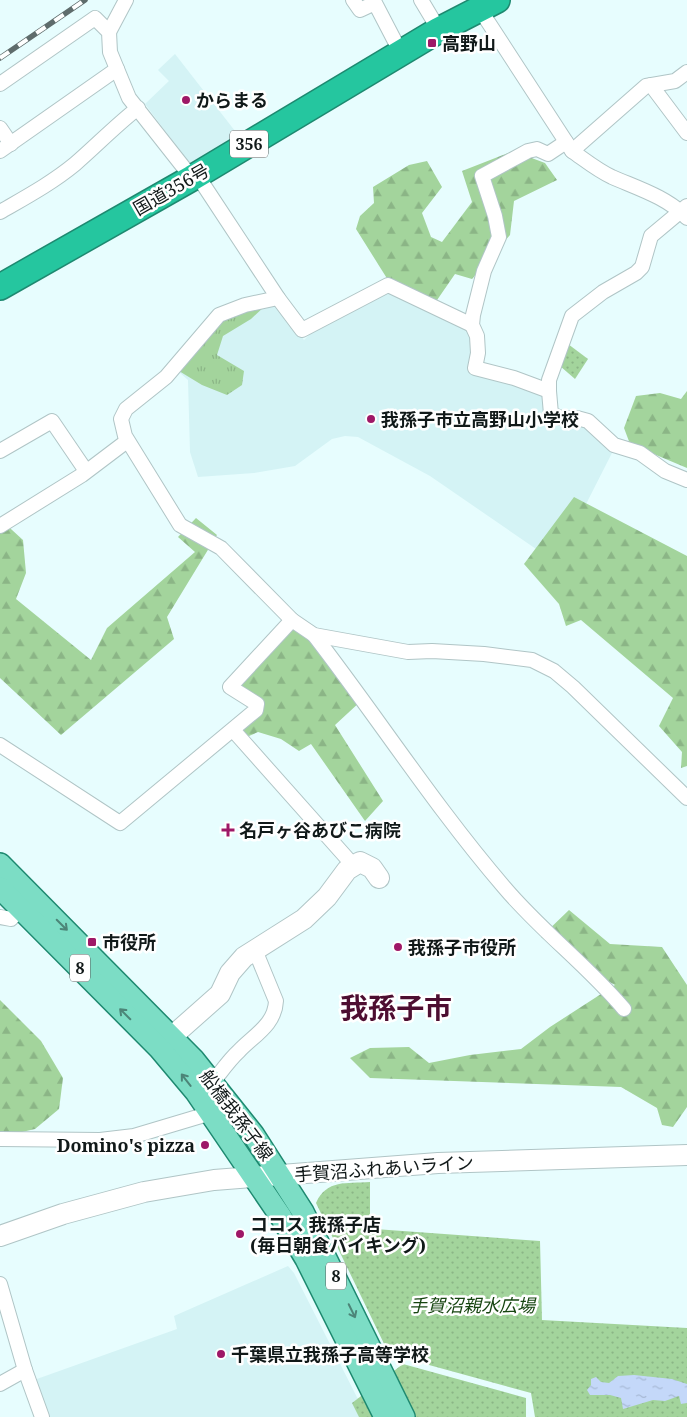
<svg xmlns="http://www.w3.org/2000/svg" width="687" height="1417" font-family="'Noto Serif','Noto Sans JP',serif">
<style>
.built{fill:#d4f3f5}
.grass{fill:url(#grass-tufts)}
.forest{fill:url(#forest-firs)}
.park{fill:url(#park-dots)}
.water{fill:url(#water-ripples)}
.lines{fill:none;stroke-linecap:round;stroke-linejoin:round}
.street-casing{stroke:#b0c5c6;stroke-width:16}
.secondary-casing{stroke:#b0c5c6;stroke-width:22}
.primary-casing{stroke:#1e8970;stroke-width:24}
.highway-casing{stroke:#1e8970;stroke-width:28}
.street{stroke:#fff;stroke-width:14}
.secondary{stroke:#fff;stroke-width:20}
.primary{stroke:#7cddc5;stroke-width:21}
.highway{stroke:#25c69f;stroke-width:25}
.rail-casing{stroke:#5f6c6c;stroke-width:5.5}
.rail{stroke:#fff;stroke-width:4;stroke-dasharray:11;stroke-linecap:butt}
.oneway{stroke:#4c8578}
.poi-dot{fill:#9e1867;stroke:#fff;stroke-width:2}
.labels{text-anchor:middle;dominant-baseline:central;stroke-width:5;stroke-linejoin:round;paint-order:stroke}
.shield{fill:#fff;stroke:#585e5e;stroke-width:1}
.shield-label{font-size:16px;font-weight:bold;fill:#111919}
.poi-label{font-size:18px;font-weight:bold;fill:#111919;stroke:#fff;text-anchor:start}
.street-label{font-size:18px;fill:#111919;stroke:#fff}
.park-label{font-size:18px;font-style:italic;fill:#174511;stroke:#fff}
.town-label{font-size:28px;font-weight:bold;fill:#4d0e31;stroke:#fff}
</style>
<defs>
<pattern id="grass-tufts" width="24" height="20" patternUnits="userSpaceOnUse" patternTransform="scale(1.25)"><rect width="24" height="20" fill="#a3d49c"/><path d="M3 7l-1-3M5 7V3M7 7l1-3M15 17l-1-3M17 17v-4M19 17l1-3" fill="none" stroke="#8bb586"/></pattern>
<pattern id="forest-firs" width="22" height="20" patternUnits="userSpaceOnUse" patternTransform="scale(1.25)"><rect width="22" height="20" fill="#a3d49c"/><path d="M5 1l3.5 6h-7zM16 11l3.5 6h-7z" fill="#8bb586"/></pattern>
<pattern id="park-dots" width="8" height="8" patternUnits="userSpaceOnUse" patternTransform="scale(1.25)"><rect width="8" height="8" fill="#a3d49c"/><path d="M2 2h.1M6 6h.1" fill="none" stroke="#8bb586" stroke-width="1.8" stroke-linecap="round"/></pattern>
<pattern id="water-ripples" width="26" height="14" patternUnits="userSpaceOnUse" patternTransform="scale(1.25)"><rect width="26" height="14" fill="#c4d8f9"/><path d="M2 4q2-2 4 0t4 0M15 11q2-2 4 0t4 0" fill="none" stroke="#a7b9d5"/></pattern>
</defs>
<rect width="100%" height="100%" fill="#e7fdfe"/>
<!-- built -->
<g class="built">
<path d="M175,54L242,140L199,166L190,164L145,104L169,81L158,70Z"/>
<path d="M390,291L466,325L474,344L471,371L544,394L547,412L578,422L614,449L583,510L539,551L430,476L358,437L345,436L332,439L295,466L254,473L198,477L190,452L188,380L179,372L219,318L277,303L304,340L314,330Z"/>
<path d="M288,1266L294,1273L367,1417H48L34,1380L177,1329L174,1316Z"/>
</g>
<!-- grass -->
<path class="grass" d="M266,305L251,319L223,336L217,355L244,371L242,385L227,395L202,385L179,371L219,319Z"/>
<!-- forest -->
<g class="forest">
<path d="M513,151L545,163L557,180L514,201L510,235L472,279L455,274L435,303L388,280L356,229L360,216L374,203L373,187L409,165L427,161L442,187L422,213L431,237L442,242L472,202L462,171Z"/>
<path d="M687,391V468L630,444L624,428L636,396L660,393L681,399Z"/>
<path d="M574,497L687,556V766L681,768L682,752L659,726L673,698L581,620L566,626L559,604L524,564Z"/>
<path d="M196,518L217,535L167,617L174,639L61,735L0,678V519L23,540L26,573L16,599L91,660L107,628L195,552L178,537Z"/>
<path d="M291,627L312,639L361,701L335,725L383,801L365,821L311,744L299,751L281,739L258,732L249,736L243,734V728L262,710L236,685Z"/>
<path d="M569,910L610,944L662,947L687,985V1107L673,1127L662,1125L657,1108L621,1087L370,1078L350,1058L370,1048L409,1047L429,1063L470,1055L521,1049L550,1027L615,985L575,963L541,937Z"/>
<path d="M0,1000L41,1041L63,1078L59,1109L35,1129L0,1137Z"/>
</g>
<!-- park -->
<g class="park">
<path d="M568,344L588,359L575,379L560,366Z"/>
<path d="M370,1182V1224L375,1229L540,1241L542,1320L687,1328V1417H535L531,1393L389,1354L316,1203C327,1179 346,1184 370,1182Z"/>
<path d="M403,1364L526,1398V1417H359L352,1403Z"/>
</g>
<!-- water -->
<path class="water" d="M634,1375L672,1379L687,1384V1403L681,1404L679,1396L665,1401L653,1400L623,1409L621,1398L610,1395H590L587,1390L591,1385V1379L596,1377L601,1382L609,1383L618,1376Z"/>
<g class="lines">
<!-- street casing -->
<g class="street-casing">
<g id="street">
<path d="M353,0L360,10L375,3L401,53"/>
<path d="M421,0L439,30"/>
<path d="M479,8L572,151C585,160 597,170 612,177C637,188 667,197 687,218"/>
<path d="M109,32L126,0"/>
<path d="M117,69L129,98L192,178"/>
<path d="M0,84L95,18L109,32L110,52L117,69L0,151"/>
<path d="M651,85L687,133"/>
<path d="M0,128L11,144"/>
<path d="M566,142L548,154L537,149L528,151L482,176L495,216L499,237L484,271L473,315L472,325L477,336L478,353L475,368L514,378L549,391L551,414L561,418H577L588,421L614,445L640,453L665,471L687,480"/>
<path d="M572,151L646,86L675,81L687,72"/>
<path d="M197,175L278,298"/>
<path d="M0,212C26,197 52,183 75,164C97,145 115,126 138,108"/>
<path d="M549,391V380L572,316L603,292L636,273L642,267L651,236L687,206"/>
<path d="M0,451L52,421L86,471"/>
<path d="M0,526L82,475L127,441"/>
<path d="M292,620L221,548L180,525L125,436L121,419L126,409L166,377L219,315L245,305L278,298L302,330L388,285L472,325"/>
<path d="M314,635C378,718 436,808 504,887C541,931 587,965 624,1009"/>
<path d="M233,730L353,865"/>
<path d="M0,745L120,823L256,710L257,704L230,687L292,620L314,635L408,652L432,651L484,654L532,660L554,671L573,687L687,798"/>
<path d="M0,917L11,919L25,904"/>
<path d="M213,1082C221,1072 229,1060 239,1051C253,1036 275,1025 276,1001L255,950"/>
<path d="M0,1139L100,1140L134,1136L211,1113"/>
<path d="M0,1284L25,1370L42,1417"/>
<path d="M0,1384L25,1370"/>
</g>
</g>
<!-- secondary casing -->
<g class="secondary-casing">
<g id="secondary">
<path d="M159,1048L220,994L230,973L244,957L304,919L327,897L347,870L360,862L372,868L379,878"/>
<path d="M0,1236L63,1214L144,1192L214,1180L438,1163L687,1155"/>
</g>
</g>
<!-- primary casing -->
<g class="primary-casing">
<g id="primary">
<path d="M0,864L194,1060L253,1134L303,1212L404,1417"/>
<path d="M0,888L159,1048L196,1092L281,1217L306,1259L385,1417"/>
</g>
</g>
<!-- highway casing -->
<g class="highway-casing">
<path id="highway" d="M0,287L192,178L439,30L497,0"/>
</g>
<!-- street -->
<use href="#street" class="street"/>
<!-- secondary -->
<use href="#secondary" class="secondary"/>
<!-- primary -->
<use href="#primary" class="primary"/>
<!-- highway -->
<use href="#highway" class="highway"/>
<!-- rail casing -->
<g class="rail-casing">
<path id="rail" d="M0,58L85,0"/>
</g>
<!-- rail -->
<use href="#rail" class="rail"/>
</g>
<!-- one-way arrows -->
<defs><path id="oneway-shaft" d="M-6 0H5M1.5-3L5.5 0L1.5 3" fill="none" stroke-width="1.6" stroke-linecap="round" stroke-linejoin="round" transform="scale(1.25)"/></defs>
<g class="oneway">
<use href="#oneway-shaft" transform="translate(62 925) rotate(45)"/>
<use href="#oneway-shaft" transform="translate(125 1014) rotate(-135)"/>
<use href="#oneway-shaft" transform="translate(186 1080) rotate(-128)"/>
<use href="#oneway-shaft" transform="translate(352 1311) rotate(64)"/>
</g>
<!-- markers -->
<g class="poi-dot">
<rect x="427" y="38" width="10" height="10" rx="2.5"/>
<circle cx="186" cy="100" r="5"/>
<circle cx="371" cy="419" r="5"/>
<path d="M225.5 822.5h5v5h5v5h-5v5h-5v-5h-5v-5h5z"/>
<rect x="87" y="937" width="10" height="10" rx="2.5"/>
<circle cx="398" cy="947" r="5"/>
<circle cx="205" cy="1145" r="5"/>
<circle cx="240" cy="1234" r="5"/>
<circle cx="221" cy="1354" r="5"/>
</g>
<g class="labels">
<!-- shield labels -->
<g class="shield">
<rect x="230" y="130.5" width="38" height="27" rx="4"/>
<rect x="70" y="954.5" width="20" height="27" rx="4"/>
<rect x="326" y="1262.5" width="20" height="27" rx="4"/>
</g>
<g class="shield-label">
<text x="249" y="144">356</text>
<text x="80" y="968">8</text>
<text x="336" y="1276">8</text>
</g>
<!-- poi labels -->
<g class="poi-label">
<text x="442" y="43">高野山</text>
<text x="196" y="100">からまる</text>
<text x="381" y="419">我孫子市立高野山小学校</text>
<text x="239" y="830">名戸ヶ谷あびこ病院</text>
<text x="102" y="942">市役所</text>
<text x="408" y="947">我孫子市役所</text>
<text x="195" y="1145" text-anchor="end">Domino's pizza</text>
<text x="250" y="1224">ココス 我孫子店<tspan x="250" dy="21">(毎日朝食バイキング)</tspan></text>
<text x="231" y="1354">千葉県立我孫子高等学校</text>
</g>
<!-- street labels -->
<g class="street-label">
<text transform="translate(171 189) rotate(-30)">国道356号</text>
<text transform="translate(237 1115) rotate(53)">船橋我孫子線</text>
<text transform="translate(384 1168) rotate(-4)">手賀沼ふれあいライン</text>
</g>
<!-- park labels -->
<g class="park-label">
<text x="472" y="1305">手賀沼親水広場</text>
</g>
<!-- town labels -->
<g class="town-label">
<text x="396" y="1007">我孫子市</text>
</g>
</g>
</svg>
